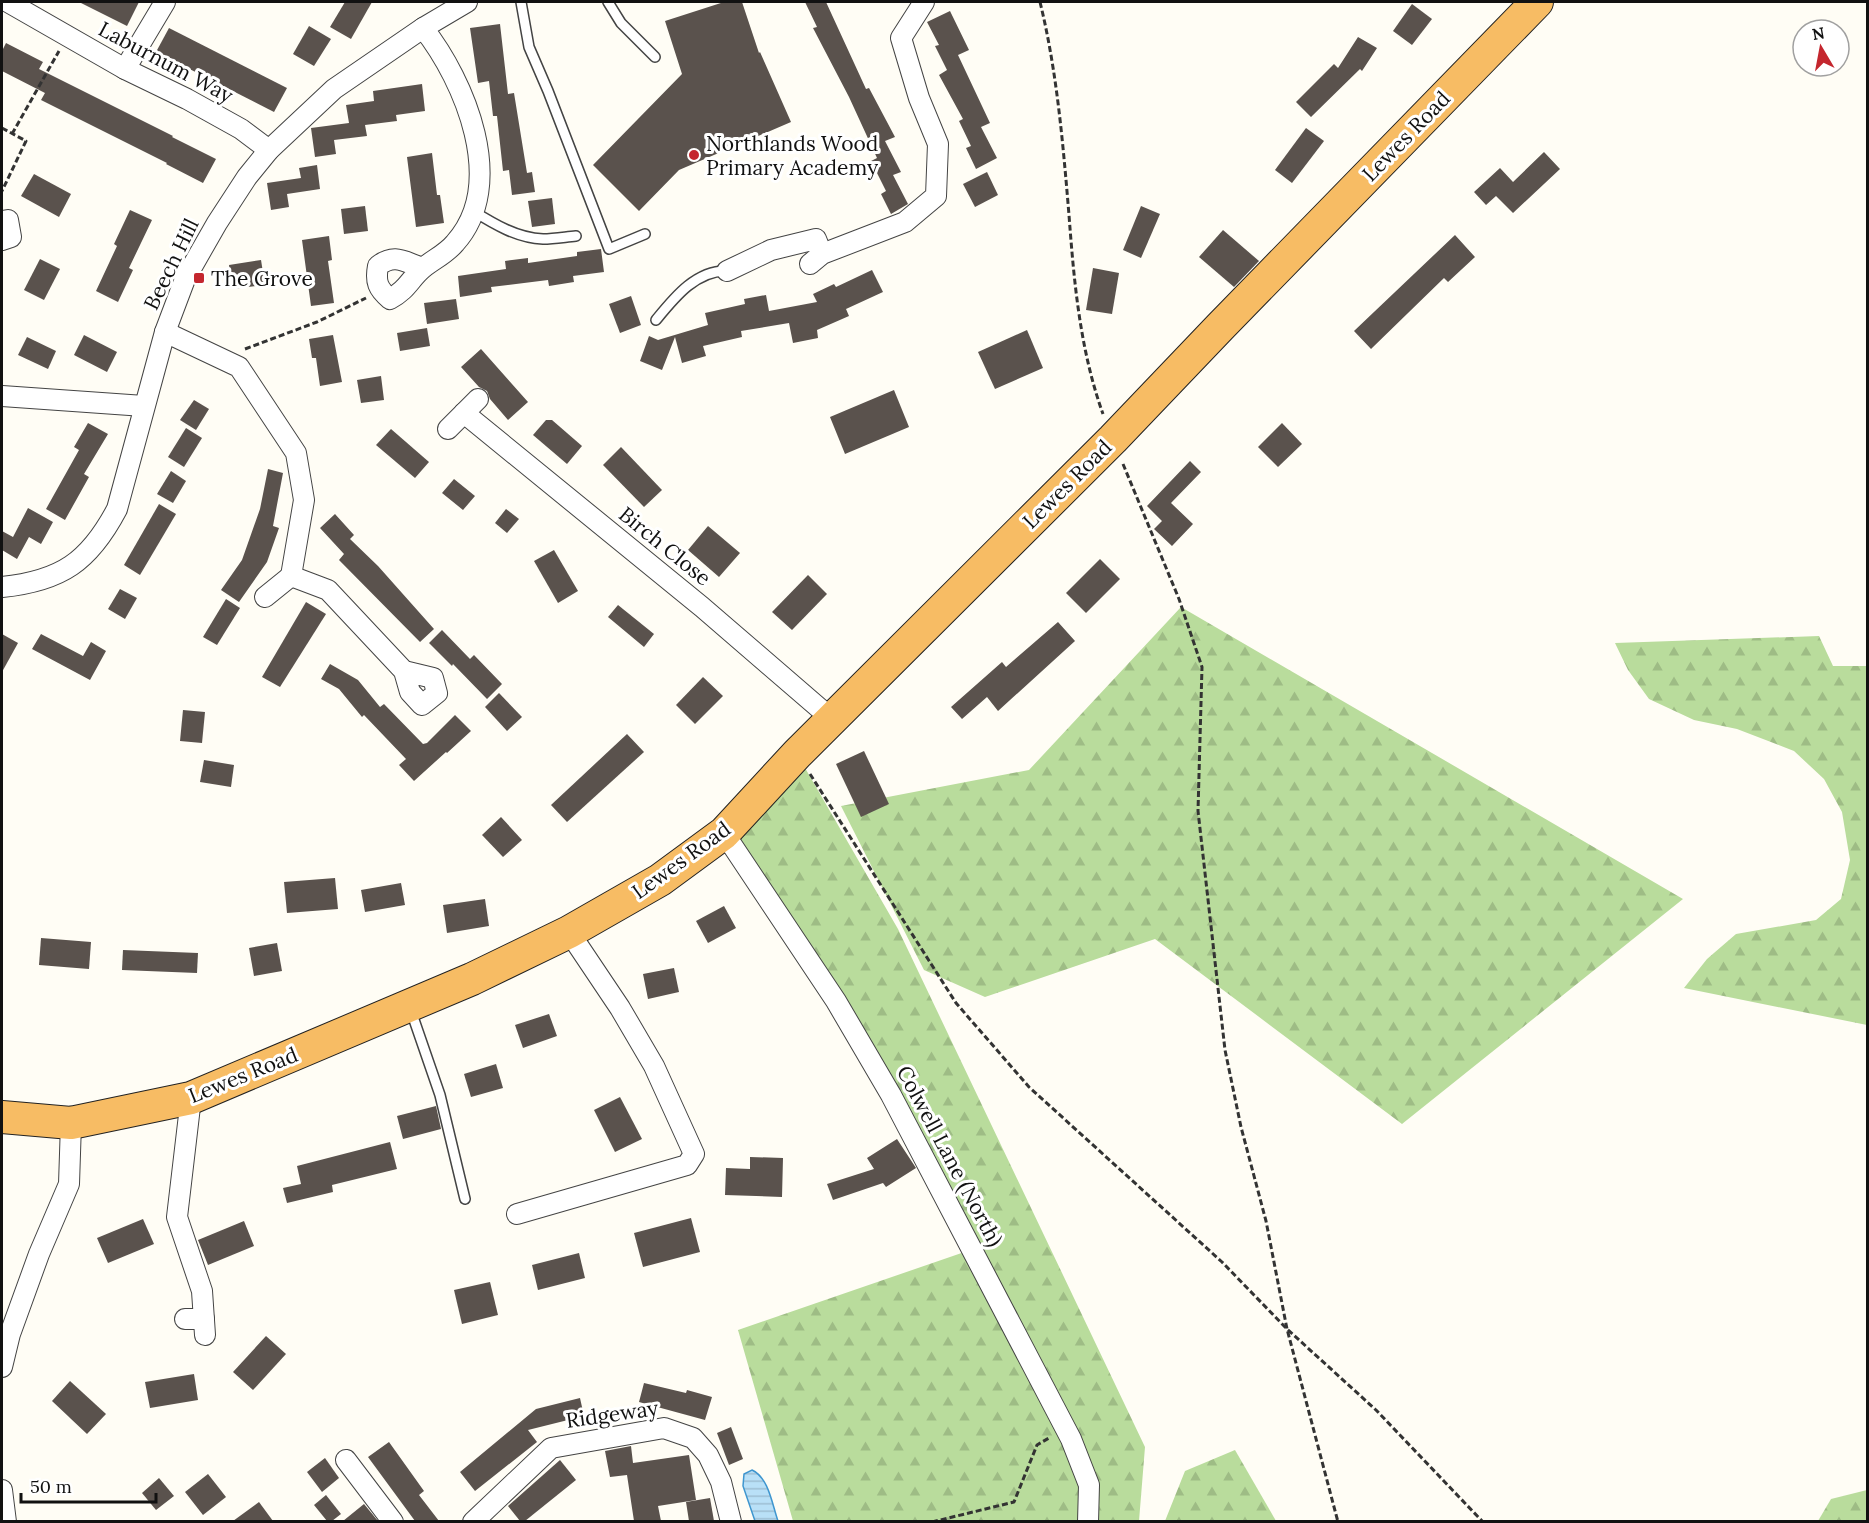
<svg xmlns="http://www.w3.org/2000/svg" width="1869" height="1523" font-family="Lora,serif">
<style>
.forest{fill:url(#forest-firs)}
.water{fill:url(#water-rules);stroke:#3f96cf;stroke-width:1.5}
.building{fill:#5a524d}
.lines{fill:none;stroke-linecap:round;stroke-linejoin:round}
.service-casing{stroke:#444;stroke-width:12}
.minor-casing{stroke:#444;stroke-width:22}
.trunk-casing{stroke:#222;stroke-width:34}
.path{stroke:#333;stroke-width:3;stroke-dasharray:6 3;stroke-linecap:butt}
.service{stroke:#fff;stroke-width:9}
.minor{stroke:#fff;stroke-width:20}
.trunk{stroke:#f7bc64;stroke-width:32}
.poi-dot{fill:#c4262e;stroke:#fff;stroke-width:2}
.labels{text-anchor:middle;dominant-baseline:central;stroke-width:6;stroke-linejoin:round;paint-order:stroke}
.street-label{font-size:21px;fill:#111;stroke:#fff}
.poi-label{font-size:21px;fill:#111;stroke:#fff;text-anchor:start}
</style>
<defs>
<pattern id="forest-firs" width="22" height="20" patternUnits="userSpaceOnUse" patternTransform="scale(1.5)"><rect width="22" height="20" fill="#b9dc9c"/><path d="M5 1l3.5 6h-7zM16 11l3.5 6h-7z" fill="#9ebc85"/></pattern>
<pattern id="water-rules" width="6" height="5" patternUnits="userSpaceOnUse" patternTransform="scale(1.5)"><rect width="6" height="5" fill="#b9e0f7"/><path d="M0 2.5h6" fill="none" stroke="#9ebfd3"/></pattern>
</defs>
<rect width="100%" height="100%" fill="#fffdf5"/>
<!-- forest -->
<g class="forest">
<path d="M1181,607L1683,899L1402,1124L1155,939L985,997L924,970L841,806L1029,770Z"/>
<path d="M1819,636L1833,666H1867V1025L1684,988L1707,959L1736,934L1816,920L1841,899L1850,860L1842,812L1824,779L1794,751L1737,729L1694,720L1649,699L1628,670L1615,643Z"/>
<path d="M797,754L898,929L1145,1447L1139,1521H793L738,1330L979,1247L724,833Z"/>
<path d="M1235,1450L1276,1521H1165L1185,1471Z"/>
<path d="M1867,1490V1521H1818L1831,1499Z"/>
</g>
<!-- water -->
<path class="water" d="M752,1470C769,1478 772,1504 778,1521H755L743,1486L744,1474Z"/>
<!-- building -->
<g class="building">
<path d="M79,2H139L127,26Z"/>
<path d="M345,2H372L351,39L330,27Z"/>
<path d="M724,2H742L759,53L760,52L791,122L679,170L639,211L593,165L682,74L665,21Z"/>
<path d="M805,2H826L866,89L869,88L895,137L885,141L901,172L893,175L908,204L891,214L881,194L886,191L871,161L877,158L849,97L813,28L817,27Z"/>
<path d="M1412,4L1432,19L1412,45L1393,31Z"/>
<path d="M950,11L969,50L958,55L990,123L981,127L997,158L976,169L966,148L971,146L959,121L963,119L939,75L947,70L935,46L939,45L927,22Z"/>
<path d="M500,24L508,94L514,93L527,173L532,172L535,192L512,195L509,170L503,171L497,116H493L489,81L478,83L470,28Z"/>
<path d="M309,26L331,39L314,66L293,54Z"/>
<path d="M169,28L287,88L274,112L156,52Z"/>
<path d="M1358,37L1377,48L1362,71L1360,69L1311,117L1296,102L1334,64L1338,68Z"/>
<path d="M6,43L43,62L39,69L173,136L172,137L216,159L203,183L166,164L167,163L41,100L45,93L2,71V51Z"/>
<path d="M422,84L425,111L396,115L397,121L365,125L367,136L334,140L336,154L315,157L311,128L349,123L346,105L374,101L373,91Z"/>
<path d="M1306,128L1324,141L1292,183L1275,170Z"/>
<path d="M1544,152L1560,169L1513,213L1496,196L1486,205L1474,192L1500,168L1513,182Z"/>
<path d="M432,153L437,195H440L444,223L416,227L407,157Z"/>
<path d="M317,165L320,189L287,194L289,207L271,210L267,183L301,178L299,168Z"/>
<path d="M987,172L998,195L975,207L963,184Z"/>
<path d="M34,174L71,194L59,217L21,196Z"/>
<path d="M552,198L555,224L532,227L528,201Z"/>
<path d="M365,206L368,231L344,234L341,209Z"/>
<path d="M1141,206L1160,214L1141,258L1123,250Z"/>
<path d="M130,210L152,220L129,268L133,270L118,302L96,291L117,246L114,244Z"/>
<path d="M1223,230L1259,261L1234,287L1199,257Z"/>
<path d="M1455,235L1475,257L1448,282L1444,278L1371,349L1354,331Z"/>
<path d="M329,236L332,260L328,261L334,303L311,306L302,240Z"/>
<path d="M601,249L604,272L573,276L574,282L549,286L548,280L491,287L492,292L460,297L458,276L506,269L505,261L528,258V263L577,256V252Z"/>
<path d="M40,259L60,269L44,300L24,290Z"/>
<path d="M261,260L265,285L232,289L229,265Z"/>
<path d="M1093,268L1119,273L1112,314L1086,310Z"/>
<path d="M872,270L883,292L846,309L849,316L817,330L818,338L793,343L789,323L741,331L742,337L703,346L706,356L682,363L675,337L662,370L640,361L649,336L658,340L708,325L705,313L745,304L744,299L766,295L769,311L817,302L813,294L834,284L836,287Z"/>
<path d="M631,296L641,325L620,333L609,304Z"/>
<path d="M456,299L459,319L427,324L424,303Z"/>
<path d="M427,328L430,346L400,351L397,333Z"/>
<path d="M1027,330L1043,368L995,389L978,352Z"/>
<path d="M84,335L117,352L107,372L74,355Z"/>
<path d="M333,335L342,382L320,386L316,358H312L309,339Z"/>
<path d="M27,337L56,351L48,369L18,355Z"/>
<path d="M481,349L528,402L508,420L490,399L487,391L479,387L461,367Z"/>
<path d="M381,376L384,400L361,403L357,380Z"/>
<path d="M894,390L909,427L845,454L830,417Z"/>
<path d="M194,400L209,409L196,430L180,420Z"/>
<path d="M546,420H552L582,446L567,464L533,435Z"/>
<path d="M88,423L108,434L84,474L89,477L65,520L46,509L79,450L74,447Z"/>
<path d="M1282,423L1302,444L1278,467L1258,447Z"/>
<path d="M186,428L202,438L184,467L168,457Z"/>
<path d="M391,429L429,462L415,478L376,445Z"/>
<path d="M621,447L662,490L644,507L603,465Z"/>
<path d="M1190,461L1201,472L1171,503L1193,524L1172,546L1154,529L1162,521L1147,506Z"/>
<path d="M268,469L283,473L273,526L279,528L267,562L239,602L221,590L242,560L260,509Z"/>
<path d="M171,471L186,481L173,503L157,494Z"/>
<path d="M454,479L475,496L463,510L442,493Z"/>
<path d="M159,504L176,514L140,575L124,565Z"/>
<path d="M28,508L53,522L41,544L29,537L17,559L2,550V531L13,537Z"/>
<path d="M506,509L519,519L507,533L495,523Z"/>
<path d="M335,514L354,535L350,539L378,566L434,629L420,642L339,560L344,554L320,528Z"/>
<path d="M708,526L740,553L719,577L688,550Z"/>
<path d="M554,550L578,591L558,603L534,561Z"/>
<path d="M1100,559L1120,579L1086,613L1066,593Z"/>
<path d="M808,575L827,594L792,630L772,612Z"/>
<path d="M120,589L137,598L125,619L108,609Z"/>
<path d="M226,599L240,608L217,645L203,637Z"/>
<path d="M306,602L326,614L280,687L262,677Z"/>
<path d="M618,605L654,634L644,647L608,617Z"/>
<path d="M1058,622L1075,641L998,711L987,697L962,719L951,707L1002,662L1006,667Z"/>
<path d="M442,630L470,659L474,655L502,684L487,699L453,664L452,666L429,643Z"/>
<path d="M2,634L18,643L2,672Z"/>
<path d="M41,634L83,656L91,642L106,651L90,680L32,649Z"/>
<path d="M330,664L358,680L380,707L384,704L423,744L427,743L455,715L471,731L447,753L446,752L414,781L399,765L406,759L364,715L362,717L339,689L321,679Z"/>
<path d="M703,677L723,696L695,724L676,705Z"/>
<path d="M499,693L522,717L507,731L485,707Z"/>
<path d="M183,710L205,712L202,743L180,741Z"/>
<path d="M627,734L644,752L567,822L551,805Z"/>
<path d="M864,751L889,804L861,817L836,764Z"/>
<path d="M204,760L234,765L231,787L200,782Z"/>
<path d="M501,817L522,840L503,857L482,835Z"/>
<path d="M335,878L338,909L287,913L284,882Z"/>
<path d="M401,883L405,905L365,912L361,890Z"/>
<path d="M485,899L489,926L447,933L443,905Z"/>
<path d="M724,906L736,928L708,943L696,921Z"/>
<path d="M41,938L91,942L89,969L39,965Z"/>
<path d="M277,943L282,971L254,976L249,948Z"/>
<path d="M123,950L198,953L197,973L122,970Z"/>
<path d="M674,968L679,992L648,999L643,974Z"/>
<path d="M549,1014L557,1036L523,1048L515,1025Z"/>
<path d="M496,1064L503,1088L471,1097L464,1074Z"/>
<path d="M620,1097L642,1139L615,1152L594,1110Z"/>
<path d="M436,1106L441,1129L403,1139L397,1116Z"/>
<path d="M897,1139L916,1168L886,1187L883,1183L833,1200L827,1184L874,1169L867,1158Z"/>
<path d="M390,1142L397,1169L332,1185L333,1192L287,1203L283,1188L301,1184L297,1166Z"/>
<path d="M750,1157L783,1158L782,1197L725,1195L726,1168L750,1169Z"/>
<path d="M691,1218L700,1252L643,1267L634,1233Z"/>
<path d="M143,1219L154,1244L108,1263L97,1238Z"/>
<path d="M244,1221L254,1246L208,1265L198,1240Z"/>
<path d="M579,1253L585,1278L538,1290L532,1265Z"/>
<path d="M490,1282L498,1315L462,1324L454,1290Z"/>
<path d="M266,1336L286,1354L253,1390L233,1372Z"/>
<path d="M194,1374L198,1400L150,1408L145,1382Z"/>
<path d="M70,1381L106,1414L87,1434L52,1401Z"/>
<path d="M644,1383L686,1393L687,1390L712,1397L705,1420L639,1402Z"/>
<path d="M580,1398L584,1416L528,1430L537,1442L475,1491L460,1472L536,1409Z"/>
<path d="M731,1427L743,1459L729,1465L717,1433Z"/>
<path d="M389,1442L424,1491L419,1495L439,1521H415L368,1457Z"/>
<path d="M631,1446L633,1463L689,1455L696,1500L658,1506L661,1521H634L627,1475L610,1477L605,1451Z"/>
<path d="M325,1458L339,1478L322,1492L307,1472Z"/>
<path d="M560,1460L576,1480L525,1521H520L508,1506Z"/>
<path d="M208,1474L226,1497L203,1515L185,1492Z"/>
<path d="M159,1478L174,1496L156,1510L142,1493Z"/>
<path d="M326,1495L341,1514L332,1521H327L314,1505Z"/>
<path d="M710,1498L714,1521H689L686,1502Z"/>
<path d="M259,1502L273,1521H233Z"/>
<path d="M364,1504L378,1521H343Z"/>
</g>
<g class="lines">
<!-- service casing -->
<g class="service-casing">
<g id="service">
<path d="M521,2L529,47L548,91L609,249L645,234"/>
<path d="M608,2L621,23L655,57"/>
<path d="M473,211C494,224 517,238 543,239C554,239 565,237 576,236"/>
<path d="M656,320C674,298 696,270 727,271"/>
<path d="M411,1011L440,1095L465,1199"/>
</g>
</g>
<!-- minor casing -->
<g class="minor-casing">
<g id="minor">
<path d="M8,2L125,69L187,99L241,129L269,150"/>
<path d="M125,69L165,2"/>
<path d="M2,221L8,220L11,237L2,240"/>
<path d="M810,264L822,254L905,222L936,196L938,144L919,98L901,38L924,2"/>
<path d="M423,268C404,262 395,253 378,266C375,282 378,289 390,299C408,289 409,280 423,268C434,259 446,254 455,243C508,184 465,81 423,28"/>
<path d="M727,271L771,250L816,239L822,254"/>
<path d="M165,332L239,367L296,453L304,500L291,576L328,590L404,671L433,678L437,693L422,705L410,692L404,671"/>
<path d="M2,396L144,406"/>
<path d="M464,413L702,607L833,720"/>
<path d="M448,429L478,399"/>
<path d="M2,587C61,581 89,562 117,509L165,332L185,279L217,223L247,177L269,150L334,89L423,28L467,2"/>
<path d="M265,597L291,576"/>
<path d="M724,833L836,1001L891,1095L1071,1439L1089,1485L1088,1522"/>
<path d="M191,1098L177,1217L202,1291L205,1335"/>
<path d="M517,1214L687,1165L694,1154L654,1066L620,1008L569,932"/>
<path d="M185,1319H204"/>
<path d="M2,1367L10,1334L39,1254L69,1184L71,1123"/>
<path d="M346,1460L393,1522"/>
<path d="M2,1490L6,1522"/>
<path d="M473,1522L551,1448L664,1428L693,1438L708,1455L721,1482L731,1522"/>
</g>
</g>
<!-- trunk casing -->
<g class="trunk-casing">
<path id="trunk" d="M2,1117L71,1123L191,1098L472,979L569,932L660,880L724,833L797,754L1113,439L1220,327L1537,2"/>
</g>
<!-- path -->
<g class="path">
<path d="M1040,2C1057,71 1063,144 1069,215C1074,282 1080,350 1103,414"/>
<path d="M2,128L26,141L2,191"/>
<path d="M12,134L59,51"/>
<path d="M245,349L317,322L366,298"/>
<path d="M1123,464L1179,599L1202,667L1198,811L1225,1050L1241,1127L1266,1221L1287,1329L1338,1522"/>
<path d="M810,774L956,1003L1029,1087L1222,1262L1287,1329L1376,1410L1483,1522"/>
<path d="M932,1522L1014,1502L1037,1445L1049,1438"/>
</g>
<!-- service -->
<use href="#service" class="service"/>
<!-- minor -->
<use href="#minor" class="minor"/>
<!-- trunk -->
<use href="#trunk" class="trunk"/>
</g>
<!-- markers -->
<g class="poi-dot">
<circle cx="694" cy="155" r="6"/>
<rect x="193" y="272" width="12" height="12" rx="3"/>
</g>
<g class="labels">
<!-- street labels -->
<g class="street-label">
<text transform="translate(166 62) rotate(28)">Laburnum Way</text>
<text transform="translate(1406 136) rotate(-46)">Lewes Road</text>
<text transform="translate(171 264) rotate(-64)">Beech Hill</text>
<text transform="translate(1067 484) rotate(-45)">Lewes Road</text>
<text transform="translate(665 546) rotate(39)">Birch Close</text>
<text transform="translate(681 860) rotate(-36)">Lewes Road</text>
<text transform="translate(243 1075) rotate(-22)">Lewes Road</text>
<text transform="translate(950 1156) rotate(62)">Colwell Lane (North)</text>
<text transform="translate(612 1414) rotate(-8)">Ridgeway</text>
</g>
<!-- poi labels -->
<g class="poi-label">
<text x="706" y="143">Northlands Wood<tspan x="706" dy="24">Primary Academy</tspan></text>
<text x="211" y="278">The Grove</text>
</g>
</g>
<!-- border -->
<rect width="1869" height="1523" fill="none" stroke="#111111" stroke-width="6"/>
<!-- north arrow -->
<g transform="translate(1821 48) rotate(350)"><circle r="28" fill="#ffffff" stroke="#a0a0a0" stroke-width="1.5"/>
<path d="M0-4.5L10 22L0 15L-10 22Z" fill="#c4262e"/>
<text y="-9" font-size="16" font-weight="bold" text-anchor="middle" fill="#111111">N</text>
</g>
<!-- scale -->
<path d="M21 1493v9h135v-9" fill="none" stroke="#111111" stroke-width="3"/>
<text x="30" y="1493" font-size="18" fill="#111111" stroke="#ffffff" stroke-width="4.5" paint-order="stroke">50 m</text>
</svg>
